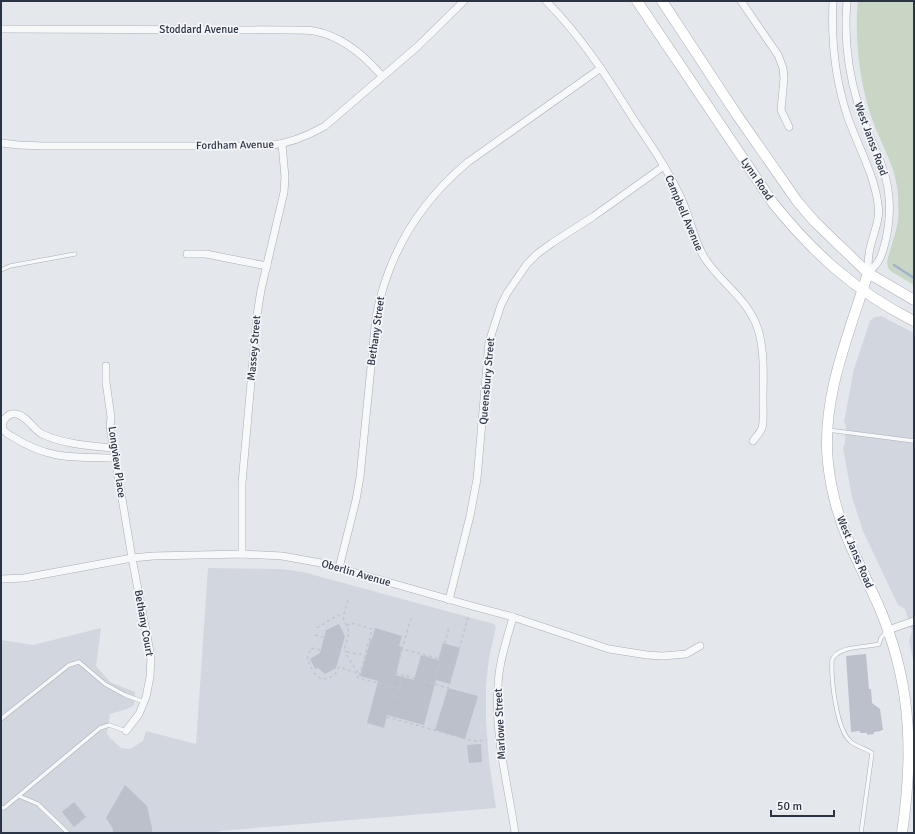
<svg xmlns="http://www.w3.org/2000/svg" width="915" height="834" font-family="Signika,sans-serif">
<style>
.built{fill:#d2d6de}
.green{fill:#c9d6c5}
.lines{fill:none;stroke-linecap:round;stroke-linejoin:round}
.stream{stroke:#9fb4cc;stroke-width:2.5}
.building{fill:#bbc0ca}
.lane-casing{stroke:#a9aeb7;stroke-width:4.5}
.street-casing{stroke:#a9aeb7;stroke-width:8}
.secondary-casing{stroke:#a9aeb7;stroke-width:11}
.path{stroke:#c2c5cb;stroke-width:1.5;stroke-dasharray:3 3;stroke-linecap:butt}
.lane{stroke:#f7f8fa;stroke-width:3.5}
.street{stroke:#f7f8fa;stroke-width:7}
.secondary{stroke:#fff;stroke-width:10}
.labels{text-anchor:middle;dominant-baseline:central;stroke-width:3.5;stroke-linejoin:round;paint-order:stroke}
.street-label{font-size:11px;fill:#2b3445;stroke:#f4f6f9}
</style>
<rect width="100%" height="100%" fill="#e4e7ec"/>
<!-- built -->
<g class="built">
<path d="M881,316L914,333V664L909,641L912,631L905,609L898,605L863,531L852,497L843,448L845,443L846,426L844,422L854,369L870,321L875,317Z"/>
<path d="M208,568L281,569L303,572L494,624L496,627L489,658L486,684V721L489,762L496,808L219,831L218,833H1V640L33,645L101,628L96,666L110,682L135,692L134,705L127,709L110,714L107,733L110,738L121,748L130,749L143,741L146,731L196,744Z"/>
</g>
<!-- green -->
<path class="green" d="M858,1H914V285L892,272L888,268L887,262C890,248 896,234 898,220C899,213 898,204 898,196C897,170 883,148 874,124C860,88 854,40 858,1Z"/>
<g class="lines">
<!-- stream -->
<path class="stream" d="M894,265L914,278"/>
</g>
<!-- building -->
<g class="building">
<path d="M339,624L345,636L336,668L325,674L318,668L315,669L310,659L320,653L326,630Z"/>
<path d="M375,628L402,636L399,646L402,647L396,675L414,680L421,655L438,660L443,643L460,648L450,684L436,680L424,725L387,715L384,728L367,723L378,681L360,676L371,638L372,639Z"/>
<path d="M866,654L869,689H871L872,703L880,709L883,730H881V731L874,732V734L867,735V733H860V731L851,732L846,656Z"/>
<path d="M448,688L478,696L465,739L435,730Z"/>
<path d="M481,744L482,762L469,763L467,745Z"/>
<path d="M125,785L147,806L152,828V833H113V829L106,818Z"/>
<path d="M74,802L86,817L74,827L62,812Z"/>
</g>
<g class="lines">
<!-- lane casing -->
<g class="lane-casing">
<g id="lane">
<path d="M1,270L10,266L75,254"/>
<path d="M828,430L914,441"/>
<path d="M1,719L69,665L79,662L105,684L125,695L144,702"/>
<path d="M19,796L38,804L68,833"/>
<path d="M1,808H4L100,728L109,725L126,731"/>
<path d="M861,833L872,753C866,748 856,747 850,741C836,728 831,679 832,660C838,645 866,648 879,644L881,638L887,631"/>
</g>
</g>
<!-- street casing -->
<g class="street-casing">
<g id="street">
<path d="M546,1C581,36 608,78 634,120C651,145 668,170 681,198C690,217 693,238 704,257C720,283 747,297 758,329C765,353 763,377 763,401C763,409 764,421 762,428C760,433 756,437 753,441"/>
<path d="M741,1L778,55L783,68L784,78L781,110L789,127"/>
<path d="M833,1C831,41 835,80 848,118C858,146 874,174 878,204C881,222 871,237 869,254C868,260 868,267 868,273"/>
<path d="M847,1C844,35 848,71 858,104C864,126 876,147 883,169C891,192 891,216 886,239C882,255 881,261 868,273"/>
<path d="M1,29L292,30C299,30 307,30 314,31C342,36 364,55 382,76"/>
<path d="M1,143L19,145L43,146H266C288,144 306,137 325,126L417,47L464,1"/>
<path d="M187,254H206L267,266"/>
<path d="M106,366V382L111,417L110,427L132,558L151,657L150,677L146,697L139,714L126,731"/>
<path d="M113,448C90,446 63,444 42,434C33,429 26,415 16,414C8,412 0,422 3,429C5,433 9,435 13,437C49,460 74,457 115,458"/>
<path d="M242,554V483L257,315L261,290L284,192L285,177L282,144"/>
<path d="M339,568L356,500L360,477L376,317C388,253 419,203 468,162L601,68"/>
<path d="M1,579L24,578L132,558L153,556L242,554L282,556L321,563L472,606L513,617L609,649L647,655L663,656L686,654L700,646"/>
<path d="M449,600L470,516L477,479L489,342L501,305L507,293L527,264L537,254L552,243L594,216L664,166"/>
<path d="M513,617C507,639 499,662 498,685C494,735 508,784 515,833"/>
<path d="M888,630L914,621"/>
</g>
</g>
<!-- secondary casing -->
<g class="secondary-casing">
<g id="secondary">
<path d="M637,1L773,203C813,253 856,292 914,321"/>
<path d="M662,1L737,115L797,201L814,221L868,273L914,300"/>
<path d="M868,273C849,334 821,398 828,463C831,490 838,517 849,542C860,568 874,593 884,619C912,691 913,758 902,833"/>
</g>
</g>
<!-- path -->
<g class="path">
<path d="M348,600L343,617L349,632L344,651L347,652L346,654L358,673V678L401,689"/>
<path d="M411,618L402,649L440,659"/>
<path d="M347,626L351,623L372,629L359,677"/>
<path d="M317,628L338,615L343,617"/>
<path d="M315,635L323,637"/>
<path d="M402,649L396,673L403,675"/>
<path d="M320,650L311,648L307,659C310,664 312,671 315,674C324,683 335,678 339,667L357,673"/>
<path d="M347,652L364,655"/>
<path d="M433,684L449,628"/>
<path d="M399,689L403,675L448,688L469,614"/>
<path d="M392,696L399,698"/>
<path d="M387,717L474,741L487,740"/>
</g>
<!-- lane -->
<use href="#lane" class="lane"/>
<!-- street -->
<use href="#street" class="street"/>
<!-- secondary -->
<use href="#secondary" class="secondary"/>
</g>
<g class="labels">
<!-- street labels -->
<g class="street-label">
<text x="199" y="29">Stoddard Avenue</text>
<text transform="translate(871 139) rotate(70)">West Janss Road</text>
<text transform="translate(235 145) rotate(-1)">Fordham Avenue</text>
<text transform="translate(757 179) rotate(56)">Lynn Road</text>
<text transform="translate(684 213) rotate(67)">Campbell Avenue</text>
<text transform="translate(376 331) rotate(-82)">Bethany Street</text>
<text transform="translate(254 348) rotate(-85)">Massey Street</text>
<text transform="translate(487 381) rotate(-85)">Queensbury Street</text>
<text transform="translate(117 462) rotate(82)">Longview Place</text>
<text transform="translate(855 552) rotate(67)">West Janss Road</text>
<text transform="translate(356 573) rotate(16)">Oberlin Avenue</text>
<text transform="translate(144 623) rotate(80)">Bethany Court</text>
<text transform="translate(500 724) rotate(-93)">Marlowe Street</text>
</g>
</g>
<!-- border -->
<rect width="915" height="834" fill="none" stroke="#2b3445" stroke-width="4"/>
<!-- scale -->
<path d="M771 810v6h63v-6" fill="none" stroke="#2b3445" stroke-width="2"/>
<text x="777" y="810" font-size="12" fill="#2b3445" stroke="#f4f6f9" stroke-width="3" paint-order="stroke">50 m</text>
</svg>
